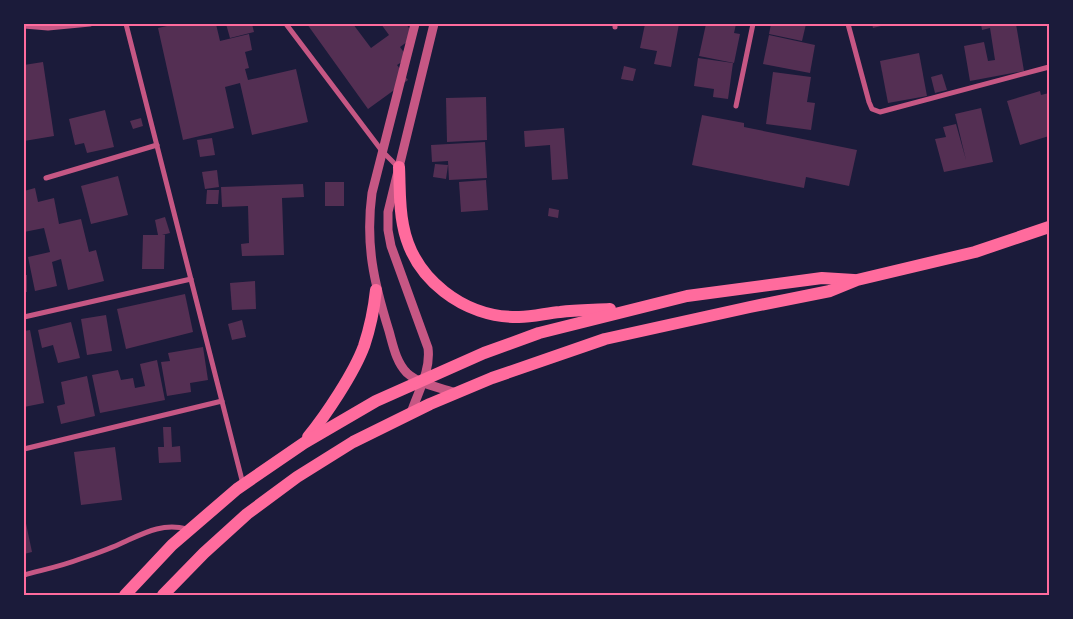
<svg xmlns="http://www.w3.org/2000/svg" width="1073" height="619" font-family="Montserrat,sans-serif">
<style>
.building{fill:#542f53}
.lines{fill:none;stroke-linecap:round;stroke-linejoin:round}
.minor{stroke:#c65784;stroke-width:5}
.tertiary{stroke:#c65784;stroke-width:9}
.primary{stroke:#ff6b9d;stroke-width:12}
.neatline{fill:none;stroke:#ff6b9d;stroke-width:2}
</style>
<rect width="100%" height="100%" fill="#1b1b3a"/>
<!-- building -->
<g class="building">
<path d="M176,24H216L220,41L249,34L252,50L245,52L249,68L245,69L248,80L296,69L308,122L252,135L240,83L225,87L234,128L183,140L158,28Z"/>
<path d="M226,24H252L254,32L230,38Z"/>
<path d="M307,24H353L371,48L389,35L381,24H406L415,36L400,47L408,58L397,65L408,80L368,109Z"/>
<path d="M645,24H679L671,67L654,64L657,51L640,48Z"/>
<path d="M706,24H736L734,33L740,34L734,63L699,56Z"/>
<path d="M771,24H806L802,41L769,34Z"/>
<path d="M872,24H889L873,28Z"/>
<path d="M981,24H1016L1024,71L970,81L964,46L984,42L988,61L995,60L990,28L982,30Z"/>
<path d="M769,35L815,45L810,73L763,64Z"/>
<path d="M919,53L927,96L888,103L880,61Z"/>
<path d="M698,58L733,63L728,99L713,97L714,89L694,86Z"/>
<path d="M43,62L54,136L24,141V65Z"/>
<path d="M624,66L636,69L633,81L621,79Z"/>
<path d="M773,72L811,77L807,102L815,103L811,130L766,124Z"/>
<path d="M942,74L947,90L935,93L931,77Z"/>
<path d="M1040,91L1041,95L1049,93V136L1020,145L1007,101Z"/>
<path d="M486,97L487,140L447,142L446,98Z"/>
<path d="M981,108L993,162L944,172L935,139L946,137L943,127L956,124L966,160L955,114Z"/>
<path d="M105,110L114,147L87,153L84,143L75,145L69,119Z"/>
<path d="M702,115L744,123V127L857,150L849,186L806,177L804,188L692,165Z"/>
<path d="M141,118L143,126L133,129L130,121Z"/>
<path d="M564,128L568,179L552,180L550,145L525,147L524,131Z"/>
<path d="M212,138L215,155L200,157L197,140Z"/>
<path d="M485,142L487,178L449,180L448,161L432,162L431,145Z"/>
<path d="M435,164L448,165L446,179L433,177Z"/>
<path d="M217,170L219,187L205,189L202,172Z"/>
<path d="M118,176L128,215L91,224L81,186Z"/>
<path d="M486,180L488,210L461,212L459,182Z"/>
<rect x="325" y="182" width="19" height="24"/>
<path d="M303,184L304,197L282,198L284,255L242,256L241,244L249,243L248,206L222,207L221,187Z"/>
<path d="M35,188L38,202L54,198L59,224L81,219L89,252L96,250L104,281L68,290L61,259L52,262L57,286L35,291L28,257L50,252L44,228L24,232V191Z"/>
<path d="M207,190H219L218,204H206Z"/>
<path d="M549,208L559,210L558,218L548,216Z"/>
<path d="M165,217L170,233L162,235H165L164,269H142L143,235H158L155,220Z"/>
<rect x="24" y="275" width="3" height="17"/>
<path d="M255,281L256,309L232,310L230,283Z"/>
<path d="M185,294L193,332L126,349L117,309Z"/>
<path d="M106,315L112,351L87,355L81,319Z"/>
<path d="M242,320L246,337L232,340L228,324Z"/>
<path d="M71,322L80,358L58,363L53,345L42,348L38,330Z"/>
<path d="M30,330L44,403L24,407V331Z"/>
<path d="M203,347L208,380L190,383L191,392L167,396L161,362L170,361L168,353Z"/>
<path d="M157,360L165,400L100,413L92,375L118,370L121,380L133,378L135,388L145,386L140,364Z"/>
<path d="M87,376L95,416L61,424L57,406L65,404L61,382Z"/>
<path d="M163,427H171L172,447L180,446L181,462L159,463L158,447H164Z"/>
<path d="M115,447L122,500L81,505L74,452Z"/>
<path d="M24,514L32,552L24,554Z"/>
</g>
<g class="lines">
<!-- minor -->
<g class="minor">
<path d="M126,24L243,484"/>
<path d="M286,24L382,151L398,167"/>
<path d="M848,24L869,102L872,109L880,112L1049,67"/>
<path d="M24,26L48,28L90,24"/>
<path d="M615,27V24"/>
<path d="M736,106L753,24"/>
<path d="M46,178L157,145"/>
<path d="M24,317L191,279"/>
<path d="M24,449L222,401"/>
<path d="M24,575C42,570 62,566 80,559C95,554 110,549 124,542C146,532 163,523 187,529"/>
</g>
<!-- tertiary -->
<g class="tertiary">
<path d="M415,24L372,193C365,244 374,283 389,331C393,345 396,362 407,373C419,384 441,388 456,393"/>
<path d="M411,413C418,392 431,370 428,348L391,246L388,230V212L434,24"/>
</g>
<!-- primary -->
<g class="primary">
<path d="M399,167C400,186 399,206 403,225C413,279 464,318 519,317C533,317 547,313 560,312C577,310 594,310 610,309"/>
<path d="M308,437C326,415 354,373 364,346C370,328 374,309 376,290"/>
<path d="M125,595L172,545L237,489L304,443L376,401L484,353L539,333L687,296L822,278L854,280"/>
<path d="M163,595L204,553L247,514L297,477L353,442L430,404L492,378L605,339L750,307L830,291L857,280L975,252L1049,227"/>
</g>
</g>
<!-- border -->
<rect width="1073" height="619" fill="none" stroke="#1b1b3a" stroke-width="50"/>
<rect x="25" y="25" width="1023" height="569" class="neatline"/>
</svg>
